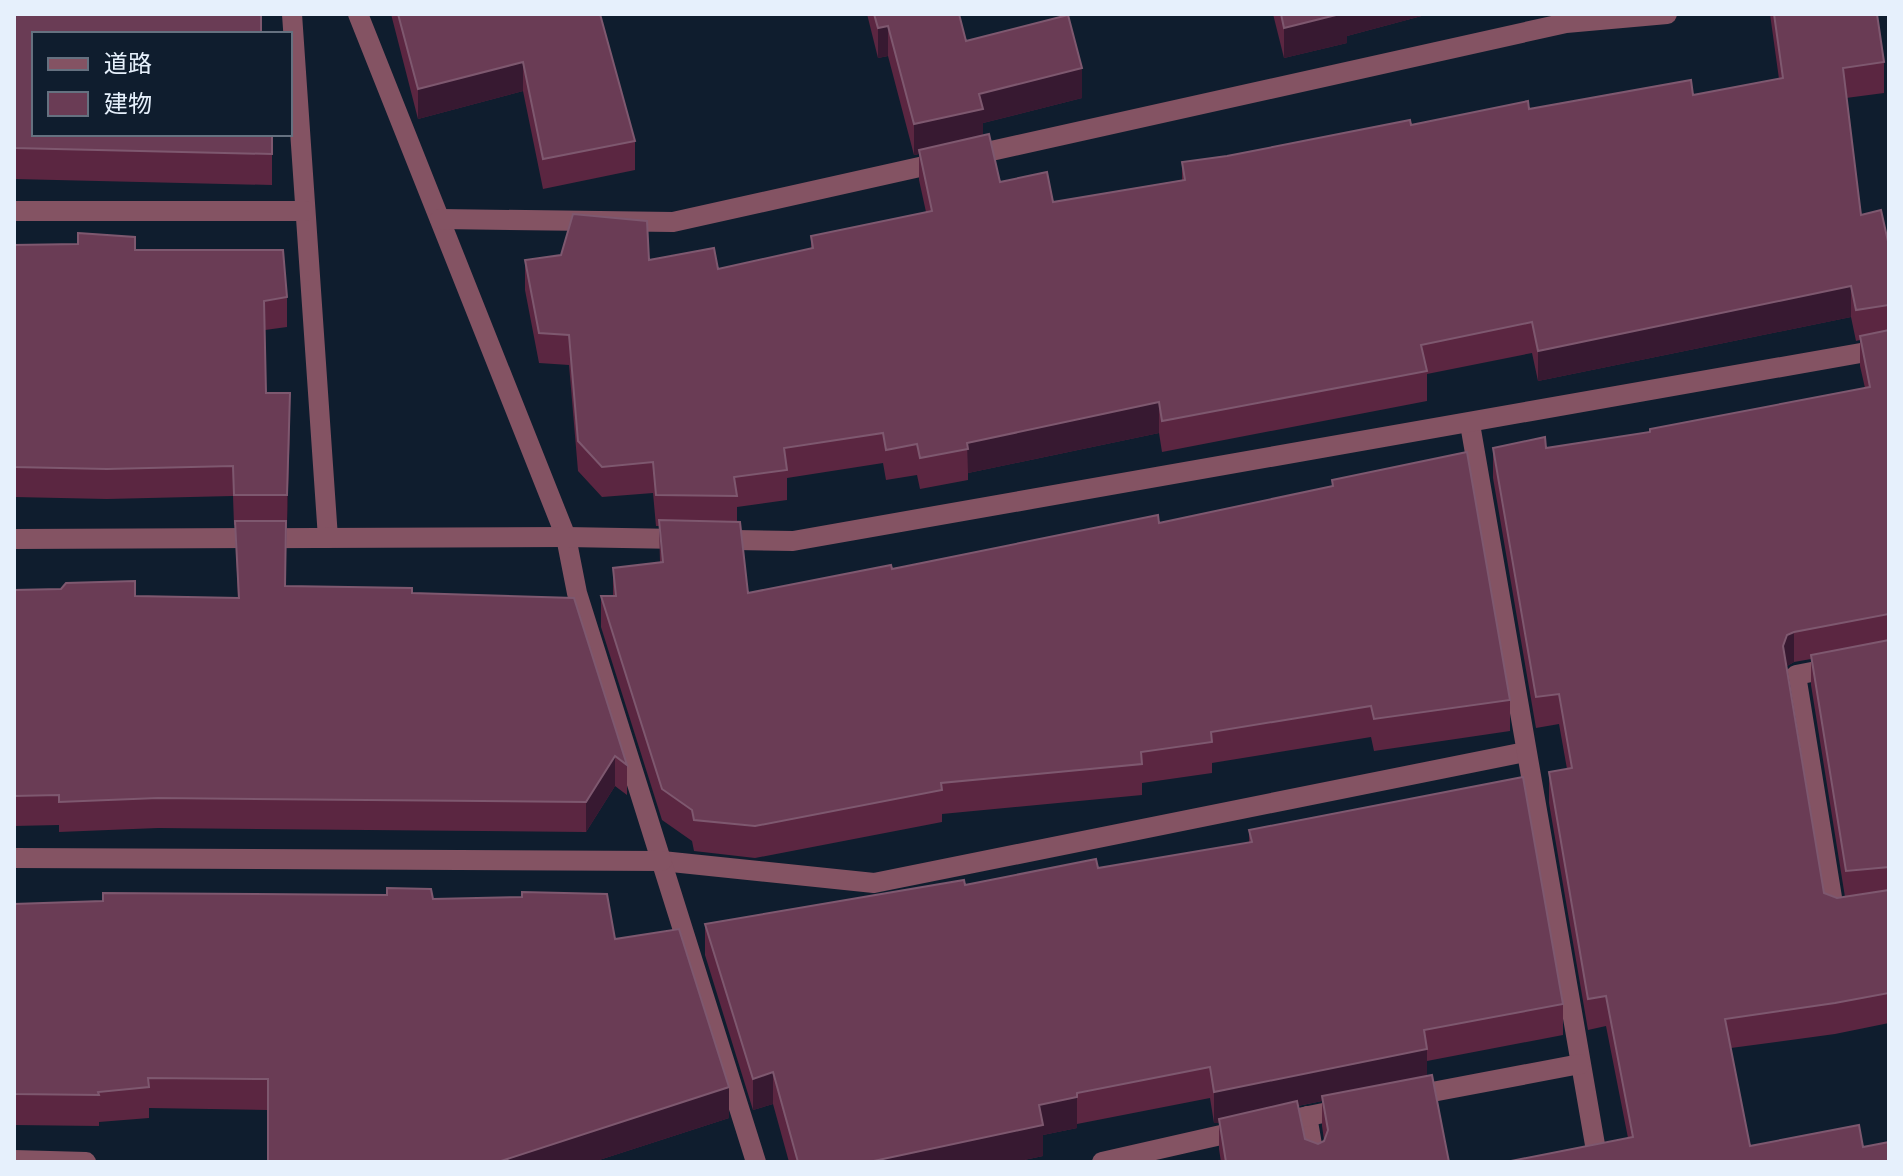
<svg xmlns="http://www.w3.org/2000/svg" width="1903" height="1176" font-family="Georgia,'Noto Sans JP',serif">
<style>
.lines{fill:none;stroke-linecap:round;stroke-linejoin:round}
.lane{stroke:#845363;stroke-width:20}
.street{stroke:#845363;stroke-width:20}
.wall{fill:#5b2641;fill-rule:evenodd}
.shaded-wall{fill:#371931}
.building{fill:#6a3c55;stroke:#7e586f;stroke-width:2}
</style>
<rect width="100%" height="100%" fill="#0f1d2e"/>
<g class="lines">
<!-- lane -->
<g class="lane">
<path d="M1889,657L1796,675L1835,916L1889,909"/>
<path d="M662,861L874,883L1525,752"/>
<path d="M1307,1116L1315,1162"/>
</g>
<!-- street -->
<g class="street">
<path d="M292,14L328,538"/>
<path d="M358,14L566,537L577,593L756,1162"/>
<path d="M14,211H305"/>
<path d="M440,219L673,222L1566,23L1667,14"/>
<path d="M1470,424L1598,1162"/>
<path d="M14,539L566,537L793,541L1889,348"/>
<path d="M14,858L662,861"/>
<path d="M1411,1096L1580,1064"/>
<path d="M1274,1123L1348,1108"/>
<path d="M14,1160L86,1162"/>
<path d="M1102,1162L1243,1130"/>
</g>
</g>
<!-- wall -->
<g class="wall">
<path d="M14,14L34,34L272,134V185L14,179Z"/>
<path d="M391,14H600L635,141V170L543,189L523,91L418,119Z"/>
<path d="M867,14H959L966,41L1082,98L983,123V136L1000,182L1053,202L1182,180V162L1227,156L1411,125L1529,109L1693,95L1779,79L1770,14H1877L1884,62V93L1846,98L1861,215L1889,246V1023L1835,1034L1731,1048L1750,1146L1863,1147L1889,1162L1628,1138L1606,1026L1588,1030L1549,803V772L1567,769L1559,724L1536,728L1493,478V448H1546L1650,432L1865,388L1860,366V340L1856,341L1851,317L1538,381L1532,353L1427,374V401L1162,452L1159,433L968,473V480L920,489L917,475L886,480L883,463L787,478V500L737,507V522L748,593L1159,523L1332,486V480L1510,700V731L1374,751L1371,737L1212,763V773L1142,783V795L942,814V822L755,858L694,851L692,841L662,820L601,627V596H613V568L660,562L659,526H656L653,493L602,497L578,471L569,365L539,363L525,290V260H649L718,269L811,249V236L926,212L919,180V154L914,155L888,56L878,58ZM1811,659V685L1845,897L1837,898L1824,893L1787,666L1794,662Z"/>
<path d="M1273,14H1429L1347,36V43L1284,58Z"/>
<path d="M14,245L135,250L287,297V327L265,330L266,393L290,423L285,586L412,593L627,765V795L615,786L586,832L158,828L59,832V825L14,826V590L135,596L238,598L235,525H234L233,496L107,499L14,497Z"/>
<path d="M1249,830L1563,1004V1035L1427,1061V1076L1449,1162H1221L1219,1149V1123H1214L1210,1098L1077,1124V1128L1043,1135V1156L1015,1162H789L773,1104L753,1110L705,955V924L965,885L1098,868L1249,843ZM1322,1101V1126L1324,1140L1318,1144L1305,1139L1298,1106Z"/>
<path d="M433,899L615,939L729,1118L593,1162H268V1110L149,1108V1118L99,1122V1126L14,1125V904Z"/>
</g>
<!-- shaded-wall -->
<g class="shaded-wall">
<path d="M1340,14H1429L1347,36V43L1284,58V28Z"/>
<path d="M888,26V56L878,58V28Z"/>
<path d="M523,62V91L418,119V89Z"/>
<path d="M1082,68V98L983,123V140L919,150V154L914,155V124L979,94Z"/>
<path d="M1851,286V317L1538,381V351Z"/>
<path d="M290,393V423L287,525V495Z"/>
<path d="M1159,402V433L968,473L967,443Z"/>
<path d="M1794,632V662L1787,666L1783,646L1787,635Z"/>
<path d="M615,756V786L586,832V802Z"/>
<path d="M1427,1049V1080L1322,1096V1101L1219,1122V1119V1123H1214V1092Z"/>
<path d="M773,1072V1104L753,1110V1079Z"/>
<path d="M729,1087V1118L593,1162H498Z"/>
<path d="M1077,1097V1128L1043,1135V1156L1015,1162H869L1039,1105Z"/>
</g>
<!-- building -->
<g class="building">
<path d="M14,14H261V34H34V134H272V154L14,148Z"/>
<path d="M398,14H600L635,141L543,159L523,62L418,89Z"/>
<path d="M874,14H959L966,41L1068,15L1082,68L979,94L983,109L914,124L888,26L878,28Z"/>
<path d="M1281,14H1340L1284,28Z"/>
<path d="M1774,14H1877L1884,62L1843,68L1861,215L1881,210L1889,246V305L1856,310L1851,286L1538,351L1532,322L1421,345L1427,371L1162,421L1159,402L967,443L968,449L920,458L917,444L886,450L883,433L784,448L787,470L734,477L737,496L656,495L653,462L602,467L578,441L569,335L539,333L525,260L561,255L573,214L647,221L649,260L714,248L718,269L813,248L811,236L932,211L919,150L989,134L1000,182L1047,172L1053,202L1185,180L1182,162L1227,156L1410,120L1411,125L1528,101L1529,109L1691,80L1693,95L1783,78Z"/>
<path d="M78,233L135,237V250H283L287,297L264,301L266,393H290L287,495H234L233,466L107,469L14,467V245L78,244Z"/>
<path d="M1889,330V614L1794,632L1787,635L1783,646L1824,893L1837,898L1889,890V993L1835,1003L1725,1019L1750,1146L1859,1125L1863,1147L1889,1142V1162H1506L1633,1137L1606,996L1588,999L1549,772L1572,768L1559,694L1536,697L1493,448L1545,437L1546,448L1650,432V429L1870,387L1860,336Z"/>
<path d="M1467,452L1510,700L1374,719L1371,706L1211,732L1212,742L1141,752L1142,764L941,783L942,790L755,826L694,820L692,810L662,789L601,596H616L613,568L663,562L659,520L740,522L748,593L891,565L892,569L1158,515L1159,523L1333,486L1332,480Z"/>
<path d="M235,521H286L285,586L412,588V593L574,598L627,765L615,756L586,802L158,798L59,802V795L14,796V590L61,589L66,583L135,581V596L239,598Z"/>
<path d="M1889,640V867L1846,871L1811,655Z"/>
<path d="M1523,777L1563,1004L1424,1030L1427,1049L1214,1092L1210,1067L1077,1093V1097L1039,1105L1043,1125L869,1162H798L773,1072L753,1079L705,924L964,880L965,885L1096,859L1098,868L1252,842L1249,830Z"/>
<path d="M387,888L431,889L433,899L522,897V892L607,894L615,939L679,929L729,1087L498,1162H268V1079L148,1078L149,1087L98,1092L99,1095L14,1094V904L103,901V893L387,895Z"/>
<path d="M1432,1075L1449,1162H1226L1219,1119L1297,1101L1305,1139L1318,1144L1324,1141L1328,1130L1322,1096Z"/>
</g>
<!-- border -->
<rect width="1903" height="1176" fill="none" stroke="#e6f0fc" stroke-width="32"/>
<!-- legend -->
<rect x="32" y="32" width="260" height="104" fill="#0f1d2e" stroke="#657180" stroke-width="2"/>
<rect x="48" y="58" width="40" height="12" fill="#845363" stroke="#657180" stroke-width="2"/>
<text x="104" y="72" font-size="24" fill="#e6f0fc">道路</text>
<rect x="48" y="92" width="40" height="24" fill="#6a3c55" stroke="#657180" stroke-width="2"/>
<text x="104" y="112" font-size="24" fill="#e6f0fc">建物</text>
</svg>
